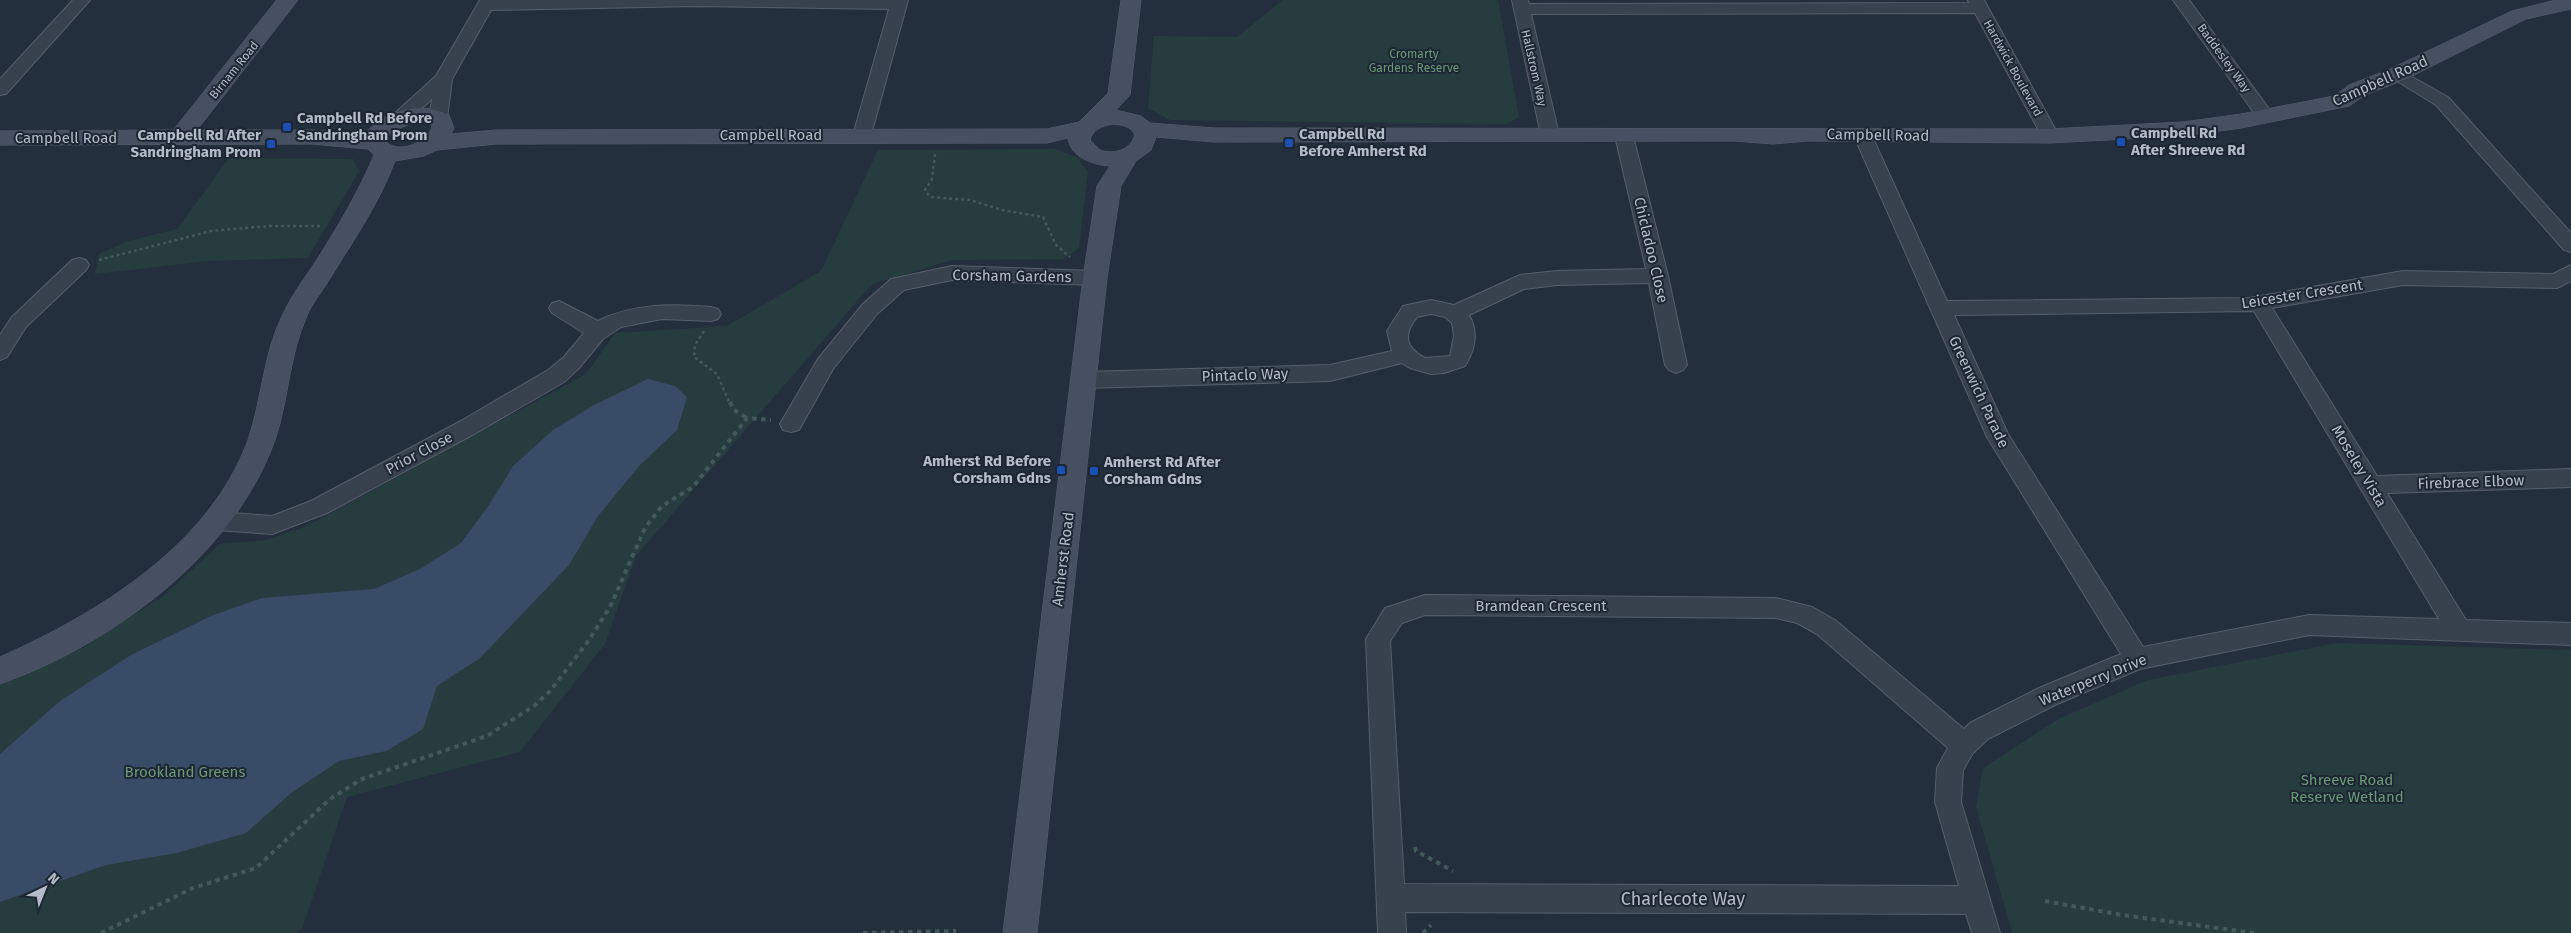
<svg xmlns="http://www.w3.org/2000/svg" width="2571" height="933" font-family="'Fira Sans',sans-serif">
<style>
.green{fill:#263c3f}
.water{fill:#394c67}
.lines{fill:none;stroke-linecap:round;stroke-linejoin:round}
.street-casing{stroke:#565f6c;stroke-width:2}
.secondary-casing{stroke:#565f6c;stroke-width:1}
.path-far1{stroke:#44595c;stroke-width:2.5;stroke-dasharray:3 3;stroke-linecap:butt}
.path{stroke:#44595c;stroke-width:4;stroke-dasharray:4.5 4.5;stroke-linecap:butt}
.street{fill:#38414e;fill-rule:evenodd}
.secondary{fill:#465061;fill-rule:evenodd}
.transit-dot{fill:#1a4fb4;stroke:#1d2633;stroke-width:2}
.labels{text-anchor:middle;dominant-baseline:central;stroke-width:4;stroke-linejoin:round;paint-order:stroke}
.far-park-label{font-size:12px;fill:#6b9a76;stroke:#1d2633}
.far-street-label{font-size:12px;fill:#b4bcc9;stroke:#1d2633}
.street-label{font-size:15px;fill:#b4bcc9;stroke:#1d2633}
.poi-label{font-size:15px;font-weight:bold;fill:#b4bcc9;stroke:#1d2633;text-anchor:start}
.park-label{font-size:15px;fill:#6b9a76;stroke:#1d2633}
.near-street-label{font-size:18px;fill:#b4bcc9;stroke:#1d2633}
</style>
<rect width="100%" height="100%" fill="#242f3e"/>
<!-- green -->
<g class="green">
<path d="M1283,0H1498L1519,117L1506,124L1170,120L1148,108L1154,36L1237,37Z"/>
<path d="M1055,149L1077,157L1088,172L1079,248L1064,259L952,260L872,284L636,556L605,644L520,752L347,797L302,929L296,933H0V685L82,648L165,595L220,544L267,540L307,526L586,374L615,333L727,326L821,271L878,150Z"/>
<path d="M229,158L353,159L359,171L308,258L208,261L95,274L99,254L125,242L177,229Z"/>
<path d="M2337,643L2571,650V933H2012L1976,807L1983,768L2060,718L2148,680Z"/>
</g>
<!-- water -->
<path class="water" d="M648,379L675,386L687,397L677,430L639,466L598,516L569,565L480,658L437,686L423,729L386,751L339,761L291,793L246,833L177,853L106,865L0,902V754L60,701L131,655L211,616L262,598L374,589L420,569L461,543L489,505L513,466L553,430L594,405Z"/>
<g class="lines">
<!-- street casing -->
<g class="street-casing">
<g id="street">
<path d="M73,0H90L6,94L0,95V79Z"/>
<path d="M480,0H908L871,135L868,139H856L853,135L889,9L696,6L491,10L452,79L447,118L444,122H432L429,118L432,99L406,122H394L391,118L394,114L436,76Z"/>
<path d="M1512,0H1528L1529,4L1969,3L1968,0H1984L2059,136L2056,140H2044L1975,13L1531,14L1559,135L1556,139H1544L1541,135Z"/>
<path d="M2173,0H2189L2272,113L2275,117L2272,121H2260Z"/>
<path d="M2398,69L2448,97L2571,233V252L2564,250L2436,105L2392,78L2389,74L2392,70Z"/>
<path d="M1624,130L1630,132L1633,136L1668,276L1687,365L1683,370L1676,373L1669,370L1665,365L1649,283L1557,285L1524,289L1469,315C1479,332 1475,350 1465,366L1444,373L1431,374L1410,368L1402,363L1330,381L1083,388L1075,386L1072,380L1075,374L1083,372L1330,365L1392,351L1387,331L1403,306L1431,300L1454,305L1520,275L1557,271L1646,269L1615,136L1618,132ZM1431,314L1445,317L1452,323L1454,336L1450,356L1425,358C1405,347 1403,335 1417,317Z"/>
<path d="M1863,130L1869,132L1872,136L1947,301L2249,298L2403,271L2553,274L2571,265V281L2557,288L2403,285L2272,308L2377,476L2571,469V487L2387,493L2466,620L2571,623V645L2309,635L2140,669L2057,704L1988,739L1973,753L1963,770L1961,802L2000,933H1972L1966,914L1405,912L1406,933H1378L1366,639L1385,608L1425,595L1776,598L1812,607L1835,620L1964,729L1970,723L2039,688L2121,654L1987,437L1854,136L1857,132ZM2254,311L2439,619L2309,615L2143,647L2008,434L1954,315ZM1425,615L1776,618L1797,623L1817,634L1948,748L1937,768L1935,802L1959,886L1404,884L1390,641L1402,623Z"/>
<path d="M79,258L86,260L89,265L86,270L26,327L7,357L0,360V335L12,317L72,260Z"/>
<path d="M952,266L1095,271L1102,273L1105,278L1102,283L1095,285L952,280L904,290L877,314L833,369L799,430L791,432L783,430L780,424L818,359L863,304L891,279Z"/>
<path d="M559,301L598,321C633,303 672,304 711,307L718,309L721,314L718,319L711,321L662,319L621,327L603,339L579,368L564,382L476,433L327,513L272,534L216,530L208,528L204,521L208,514L216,512L272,516L311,501L461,421L548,370L564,357L584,333L552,313L549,308L552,303Z"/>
</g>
</g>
<!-- secondary casing -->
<g class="secondary-casing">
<path id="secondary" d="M277,0H298L197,130H312L365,135C382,109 422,101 449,115L454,128L451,134L496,130L1047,129L1079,122L1108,93L1121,0H1141L1130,95L1116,110L1141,116L1150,123L1214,128L2050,129L2183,122L2241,114L2334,96L2349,85L2390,69L2512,11L2556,0H2571V9L2526,19L2406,79L2365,95L2349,106L2241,128L2183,136L2050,143L1808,141L1773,144L1734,141L1214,142L1156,137L1151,150L1136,161L1121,186L1107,278L1037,933H1003L1083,278L1097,186L1110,166C1093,165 1070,157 1068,138L1047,143L496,144L437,150L424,156L395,161C379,204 353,241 329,280C322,292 312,303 307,316C289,355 289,399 275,440C234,555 112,644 0,684V657C98,613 209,546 248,440C262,399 263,355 282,316C291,296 304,279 316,261C338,226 358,193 374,155L368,149L312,144L0,145V131L173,130ZM417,121L431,124L432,128C424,143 402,153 387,143V137L394,131ZM1113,124C1122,125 1131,126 1135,135C1130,150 1115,155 1100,150L1090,140C1093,129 1102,126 1113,124Z"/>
</g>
<!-- path-far1 -->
<g class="path-far1">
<path d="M935,154L932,179L925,190L930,197L970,200L1002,210L1043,217L1056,245L1070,257"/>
<path d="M99,260L211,231L268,226H323"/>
<path d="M704,331L695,345L694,357L717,374L730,404"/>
</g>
<!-- path -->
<g class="path">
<path d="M730,402L734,410L747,418"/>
<path d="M1415,847L1416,851L1453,871"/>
<path d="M2045,901L2122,915L2254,933"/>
<path d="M101,933L193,888L256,868L330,799L362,779L487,736L534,706L551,690L589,640L610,607L645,528L662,506L693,487L747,418L771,420"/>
<path d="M863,933L956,931"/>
<path d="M1423,933L1431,925"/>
</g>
<!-- street -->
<use href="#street" class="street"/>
<!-- secondary -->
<use href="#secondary" class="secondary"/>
</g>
<!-- markers -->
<g class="transit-dot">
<rect x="282" y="122" width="10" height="10" rx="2.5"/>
<rect x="2116" y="137" width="10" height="10" rx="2.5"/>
<rect x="1284" y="138" width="10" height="10" rx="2.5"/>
<rect x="266" y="139" width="10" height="10" rx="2.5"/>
<rect x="1056" y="465" width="10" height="10" rx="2.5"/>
<rect x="1089" y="466" width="10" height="10" rx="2.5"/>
</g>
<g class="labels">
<!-- far-park labels -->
<g class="far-park-label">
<text x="1414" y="54">Cromarty<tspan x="1414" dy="14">Gardens Reserve</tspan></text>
</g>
<!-- far-street labels -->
<g class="far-street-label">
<text transform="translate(2224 58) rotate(54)">Baddesley Way</text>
<text transform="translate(1534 68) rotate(77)">Hallstrom Way</text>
<text transform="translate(2013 68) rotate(61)">Hardwick Boulevard</text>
<text transform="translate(234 70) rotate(-51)">Birnam Road</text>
</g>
<!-- street labels -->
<g class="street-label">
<text transform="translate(2380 81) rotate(-24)">Campbell Road</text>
<text x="771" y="135">Campbell Road</text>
<text transform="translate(1878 135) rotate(1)">Campbell Road</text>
<text x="66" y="138">Campbell Road</text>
<text transform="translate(1651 250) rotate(77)">Chicladoo Close</text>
<text transform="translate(1012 276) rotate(1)">Corsham Gardens</text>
<text transform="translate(2302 294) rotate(-9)">Leicester Crescent</text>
<text transform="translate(1245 375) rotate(-2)">Pintaclo Way</text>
<text transform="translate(1979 392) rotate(65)">Greenwich Parade</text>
<text transform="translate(419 453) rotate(-28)">Prior Close</text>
<text transform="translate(2359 466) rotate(59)">Moseley Vista</text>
<text transform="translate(2471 482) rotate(-2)">Firebrace Elbow</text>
<text transform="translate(1063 559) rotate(-83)">Amherst Road</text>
<text x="1541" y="606">Bramdean Crescent</text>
<text transform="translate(2093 680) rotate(-22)">Waterperry Drive</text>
</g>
<!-- poi labels -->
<g class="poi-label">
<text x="297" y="118">Campbell Rd Before<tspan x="297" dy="17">Sandringham Prom</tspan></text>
<text x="2131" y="133">Campbell Rd<tspan x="2131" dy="17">After Shreeve Rd</tspan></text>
<text x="1299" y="134">Campbell Rd<tspan x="1299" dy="17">Before Amherst Rd</tspan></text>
<text x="261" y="135" text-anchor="end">Campbell Rd After<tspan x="261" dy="17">Sandringham Prom</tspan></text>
<text x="1051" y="461" text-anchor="end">Amherst Rd Before<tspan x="1051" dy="17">Corsham Gdns</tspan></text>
<text x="1104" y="462">Amherst Rd After<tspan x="1104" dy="17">Corsham Gdns</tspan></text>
</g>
<!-- park labels -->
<g class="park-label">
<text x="185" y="772">Brookland Greens</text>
<text x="2347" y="780">Shreeve Road<tspan x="2347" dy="17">Reserve Wetland</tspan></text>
</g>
<!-- near-street labels -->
<g class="near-street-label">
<text x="1683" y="899">Charlecote Way</text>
</g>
</g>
<!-- north arrow -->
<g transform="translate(45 888) rotate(43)" stroke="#1d2633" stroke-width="4" paint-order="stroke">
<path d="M0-4L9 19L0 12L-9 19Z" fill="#b4bcc9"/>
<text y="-8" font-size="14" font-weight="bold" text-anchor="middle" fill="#b4bcc9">N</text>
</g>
</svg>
